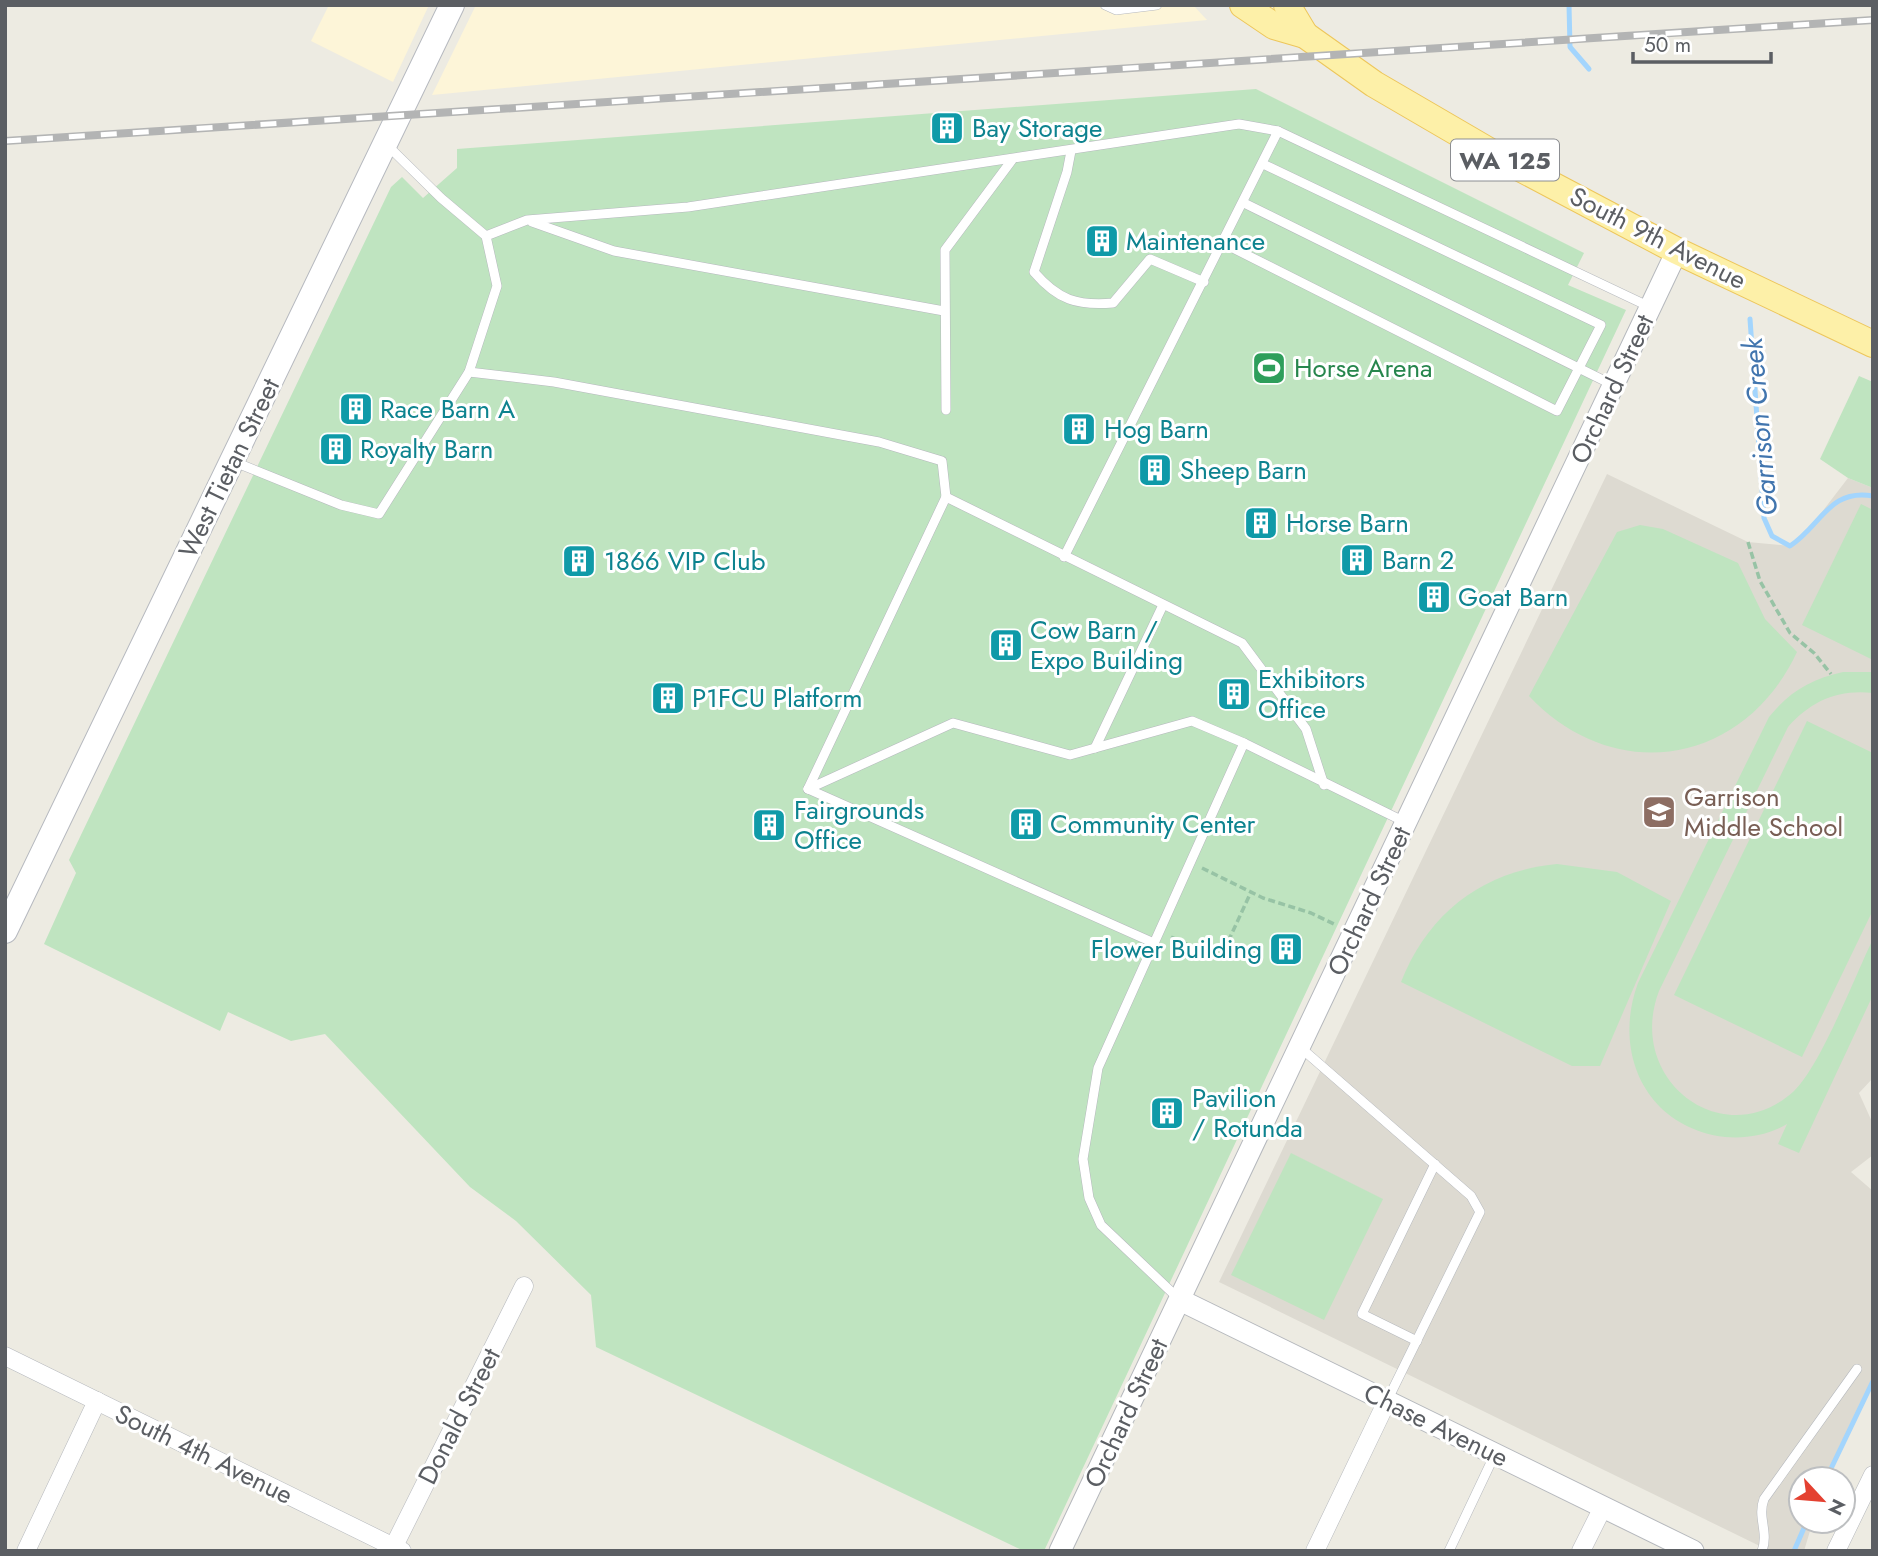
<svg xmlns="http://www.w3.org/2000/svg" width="1878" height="1556" font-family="Jost,sans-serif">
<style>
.commercial{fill:#fdf5d8}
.education{fill:#dddad1}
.green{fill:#bfe4c0}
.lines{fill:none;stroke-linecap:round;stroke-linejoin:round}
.stream{stroke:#a3d5fd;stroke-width:5}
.service-casing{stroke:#b5b8bd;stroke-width:10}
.minor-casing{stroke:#b5b8bd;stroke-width:19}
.tertiary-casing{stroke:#b5b8bd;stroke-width:23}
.secondary-casing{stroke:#b6b9bf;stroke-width:26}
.primary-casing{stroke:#edc65b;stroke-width:28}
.path{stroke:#97c3a5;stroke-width:3.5;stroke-dasharray:7 3.5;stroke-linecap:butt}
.service{stroke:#fff;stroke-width:9}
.minor{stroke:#fff;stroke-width:18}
.tertiary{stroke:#fff;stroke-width:21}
.secondary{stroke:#fff;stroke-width:24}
.primary{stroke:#fdf0a8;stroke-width:26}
.rail-casing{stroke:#b3b4b4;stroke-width:8}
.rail{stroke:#fff;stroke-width:5;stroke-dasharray:16;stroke-linecap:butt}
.labels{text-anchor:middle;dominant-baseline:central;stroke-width:6;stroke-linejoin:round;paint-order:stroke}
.shield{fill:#fff;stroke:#8c8e92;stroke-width:2}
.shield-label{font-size:24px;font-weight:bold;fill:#5b5e63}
.culture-label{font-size:26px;fill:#0d838f;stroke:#fff;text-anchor:start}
.street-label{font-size:26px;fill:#5b5e63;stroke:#fff}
.leisure-label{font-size:26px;fill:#27864d;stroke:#fff;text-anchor:start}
.education-label{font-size:26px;fill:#785e54;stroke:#fff;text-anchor:start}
.water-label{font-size:28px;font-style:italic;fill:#4175ae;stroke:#fff}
</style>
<rect width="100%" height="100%" fill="#edebe2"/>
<!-- commercial -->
<g class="commercial">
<path d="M329,5H429L393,82L311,41Z"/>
<path d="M476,5H1193L1207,20L432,95Z"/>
</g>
<!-- education -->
<path class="education" d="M1607,474L1748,542L1790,546L1802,538L1848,478L1873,488V1078L1859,1093L1873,1124V1155L1851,1172L1873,1191V1382L1828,1479H1801V1521H1813L1804,1551H1770L1219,1282Z"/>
<!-- green -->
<g class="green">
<path d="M1256,89L1584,253L1568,285L1626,310L1044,1551H1024L596,1347L591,1295L516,1221L470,1187L325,1034L291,1041L228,1012L220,1031L44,944L76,873L69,860L391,187L402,177L423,198L457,168V149Z"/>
<path d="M1859,376L1873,382V488L1848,478L1820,459Z"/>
<path d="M1861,504L1873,510V660L1802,625Z"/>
<path d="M1640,525L1663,529L1738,563L1765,619L1797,652C1744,765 1615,787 1529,696L1617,532Z"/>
<path d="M1843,672H1873V693C1838,689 1811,701 1788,727L1659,991C1625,1080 1724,1155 1794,1091C1821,1065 1855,976 1873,939V995L1799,1153L1778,1144L1787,1124C1769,1135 1746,1139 1725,1137C1646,1127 1612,1053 1638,983L1769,717C1789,692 1811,679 1843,672Z"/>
<path d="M1807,721L1873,753V910L1802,1057L1674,995Z"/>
<path d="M1557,864L1617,872L1671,901L1600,1066H1572L1401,982C1428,913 1483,871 1557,864Z"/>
<path d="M1291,1153L1383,1199L1324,1320L1231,1275Z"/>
</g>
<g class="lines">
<!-- stream -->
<g class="stream">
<path d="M1569,5L1570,47L1589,69"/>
<path d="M1750,319L1764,518L1772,536L1790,546C1821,526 1829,488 1873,496"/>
<path d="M1826,1479L1873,1381"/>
<path d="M1794,1551L1807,1521"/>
</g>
<!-- service casing -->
<g class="service-casing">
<g id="service">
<path d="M1105,5L1116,10L1157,5"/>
<path d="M1278,131L1650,307"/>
<path d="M387,145L441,198L486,236"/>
<path d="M1071,151L1067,172L1034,272C1058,300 1077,306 1113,303L1150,259L1204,282"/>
<path d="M1244,203L1613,385"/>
<path d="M532,222L614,251L944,311"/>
<path d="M1223,243L1557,411L1601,325L1263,164"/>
<path d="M469,372L554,382L879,442L942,461L946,497"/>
<path d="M946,410L945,250L1012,160"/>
<path d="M232,461L341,505L379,514L469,372L497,286L486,236L527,220L688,207L1239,124L1278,131L1064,557"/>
<path d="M1095,748L1163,605"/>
<path d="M808,789L946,497L1242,643L1306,729L1324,785"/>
<path d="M808,789L953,723L1070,755L1192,721L1244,743"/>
<path d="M808,789L1154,943"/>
<path d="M1301,1048L1471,1196L1480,1212L1387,1401"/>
<path d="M1180,1300L1101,1225L1089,1198L1083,1159L1098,1068L1244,743L1405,822"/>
<path d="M1417,1341L1362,1314L1435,1164"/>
<path d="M1449,1551L1495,1454"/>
<path d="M1762,1551C1769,1532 1757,1517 1764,1499L1857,1369"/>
</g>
</g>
<!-- minor casing -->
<g class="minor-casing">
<g id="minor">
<path d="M5,1356L402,1551"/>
<path d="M394,1546L524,1286"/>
<path d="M26,1551L97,1401"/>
<path d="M1315,1551L1387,1401"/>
<path d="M1581,1551L1603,1507"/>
<path d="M1836,1551L1873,1475"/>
</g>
</g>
<!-- tertiary casing -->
<g class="tertiary-casing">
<g id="tertiary">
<path d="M1180,1300L1693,1551"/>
<path d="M1060,1551L1677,251"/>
</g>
</g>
<!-- secondary casing -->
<g class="secondary-casing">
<path id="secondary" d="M5,931L452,5"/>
</g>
<!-- primary casing -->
<g class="primary-casing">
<g id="primary">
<path d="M1243,5L1274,26L1305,35L1374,84L1501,158L1677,251L1873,344"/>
<path d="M1287,5L1305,35"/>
</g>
</g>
<!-- path -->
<g class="path">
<path d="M1748,542L1760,581L1790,633L1814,653L1831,674"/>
<path d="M1202,868L1263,898L1311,913L1336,925"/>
<path d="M1171,937L1220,959L1251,892"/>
</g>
<!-- service -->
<use href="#service" class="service"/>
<!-- minor -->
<use href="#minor" class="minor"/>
<!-- tertiary -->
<use href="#tertiary" class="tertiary"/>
<!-- secondary -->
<use href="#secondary" class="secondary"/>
<!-- primary -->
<use href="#primary" class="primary"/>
<!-- rail casing -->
<g class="rail-casing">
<path id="rail" d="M5,141L1873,20"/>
</g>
<!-- rail -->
<use href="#rail" class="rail"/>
</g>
<!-- icons -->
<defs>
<g id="building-square" transform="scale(1.75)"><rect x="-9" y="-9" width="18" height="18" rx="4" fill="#0f9aa8" stroke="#fff"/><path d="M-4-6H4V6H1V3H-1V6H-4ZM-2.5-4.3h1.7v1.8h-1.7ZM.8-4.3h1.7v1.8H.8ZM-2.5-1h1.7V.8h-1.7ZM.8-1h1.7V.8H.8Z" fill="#fff"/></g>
<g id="stadium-square" transform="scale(1.75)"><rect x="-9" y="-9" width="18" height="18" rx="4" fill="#2e9e5b" stroke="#fff"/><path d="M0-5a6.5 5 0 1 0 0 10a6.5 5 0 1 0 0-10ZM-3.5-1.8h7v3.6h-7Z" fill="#fff"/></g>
<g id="school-square" transform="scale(1.75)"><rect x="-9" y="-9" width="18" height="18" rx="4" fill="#8d6e63" stroke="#fff"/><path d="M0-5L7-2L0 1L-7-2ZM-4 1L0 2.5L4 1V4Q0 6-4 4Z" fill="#fff"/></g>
</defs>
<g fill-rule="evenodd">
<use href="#building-square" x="947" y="128"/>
<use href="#building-square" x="1102" y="241"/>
<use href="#stadium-square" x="1269" y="368"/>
<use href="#building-square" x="356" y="409"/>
<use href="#building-square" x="1079" y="429"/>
<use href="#building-square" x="336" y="449"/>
<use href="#building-square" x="1155" y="470"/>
<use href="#building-square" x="1261" y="523"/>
<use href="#building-square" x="1357" y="560"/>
<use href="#building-square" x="579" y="561"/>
<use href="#building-square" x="1434" y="597"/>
<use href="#building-square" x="1006" y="645"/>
<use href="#building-square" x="1234" y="694"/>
<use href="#building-square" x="668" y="698"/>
<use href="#school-square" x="1659" y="812"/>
<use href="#building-square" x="1026" y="824"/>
<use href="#building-square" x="769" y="825"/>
<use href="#building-square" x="1286" y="949"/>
<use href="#building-square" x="1167" y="1113"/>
</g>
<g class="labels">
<!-- shield labels -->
<rect class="shield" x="1451" y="139.5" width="108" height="41" rx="5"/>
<g class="shield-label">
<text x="1505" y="160">WA 125</text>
</g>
<!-- culture labels -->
<g class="culture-label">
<text x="972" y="128">Bay Storage</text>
<text x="1126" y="241">Maintenance</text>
<text x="380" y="409">Race Barn A</text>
<text x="1104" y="429">Hog Barn</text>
<text x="360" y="449">Royalty Barn</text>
<text x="1180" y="470">Sheep Barn</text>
<text x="1286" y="523">Horse Barn</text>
<text x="1382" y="560">Barn 2</text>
<text x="604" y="561">1866 VIP Club</text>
<text x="1458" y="597">Goat Barn</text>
<text x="1030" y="630">Cow Barn /<tspan x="1030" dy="30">Expo Building</tspan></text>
<text x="1258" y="679">Exhibitors<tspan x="1258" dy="30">Office</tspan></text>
<text x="692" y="698">P1FCU Platform</text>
<text x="794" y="810">Fairgrounds<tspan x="794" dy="30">Office</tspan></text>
<text x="1050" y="824">Community Center</text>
<text x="1262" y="949" text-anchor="end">Flower Building</text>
<text x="1192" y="1098">Pavilion<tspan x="1192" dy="30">/ Rotunda</tspan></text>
</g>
<!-- street labels -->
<g class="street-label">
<text transform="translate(1658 238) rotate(27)">South 9th Avenue</text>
<text transform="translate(1612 389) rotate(-65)">Orchard Street</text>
<text transform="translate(229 468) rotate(-64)">West Tietan Street</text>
<text transform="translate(1369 901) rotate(-65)">Orchard Street</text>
<text transform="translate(1126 1413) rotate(-65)">Orchard Street</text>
<text transform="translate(459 1416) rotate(-63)">Donald Street</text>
<text transform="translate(1436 1425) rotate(26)">Chase Avenue</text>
<text transform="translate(204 1454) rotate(26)">South 4th Avenue</text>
</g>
<!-- leisure labels -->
<g class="leisure-label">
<text x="1294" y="368">Horse Arena</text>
</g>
<!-- education labels -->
<g class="education-label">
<text x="1684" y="797">Garrison<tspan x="1684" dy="30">Middle School</tspan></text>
</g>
<!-- water labels -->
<g class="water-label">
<text transform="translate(1760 427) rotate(-95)">Garrison Creek</text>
</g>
</g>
<!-- border -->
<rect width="1878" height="1556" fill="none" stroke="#5b5e63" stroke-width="14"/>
<!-- north arrow -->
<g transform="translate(1822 1500) rotate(116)"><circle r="33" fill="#ffffff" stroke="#bdbfc1" stroke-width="2"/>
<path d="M0-5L12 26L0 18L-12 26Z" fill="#e44131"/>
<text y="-10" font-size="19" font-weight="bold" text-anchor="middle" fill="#5b5e63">N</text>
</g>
<!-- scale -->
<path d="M1633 52v10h138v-10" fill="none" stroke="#5b5e63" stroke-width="3.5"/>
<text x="1644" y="52" font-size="21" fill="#5b5e63" stroke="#ffffff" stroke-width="5" paint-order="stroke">50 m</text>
</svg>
